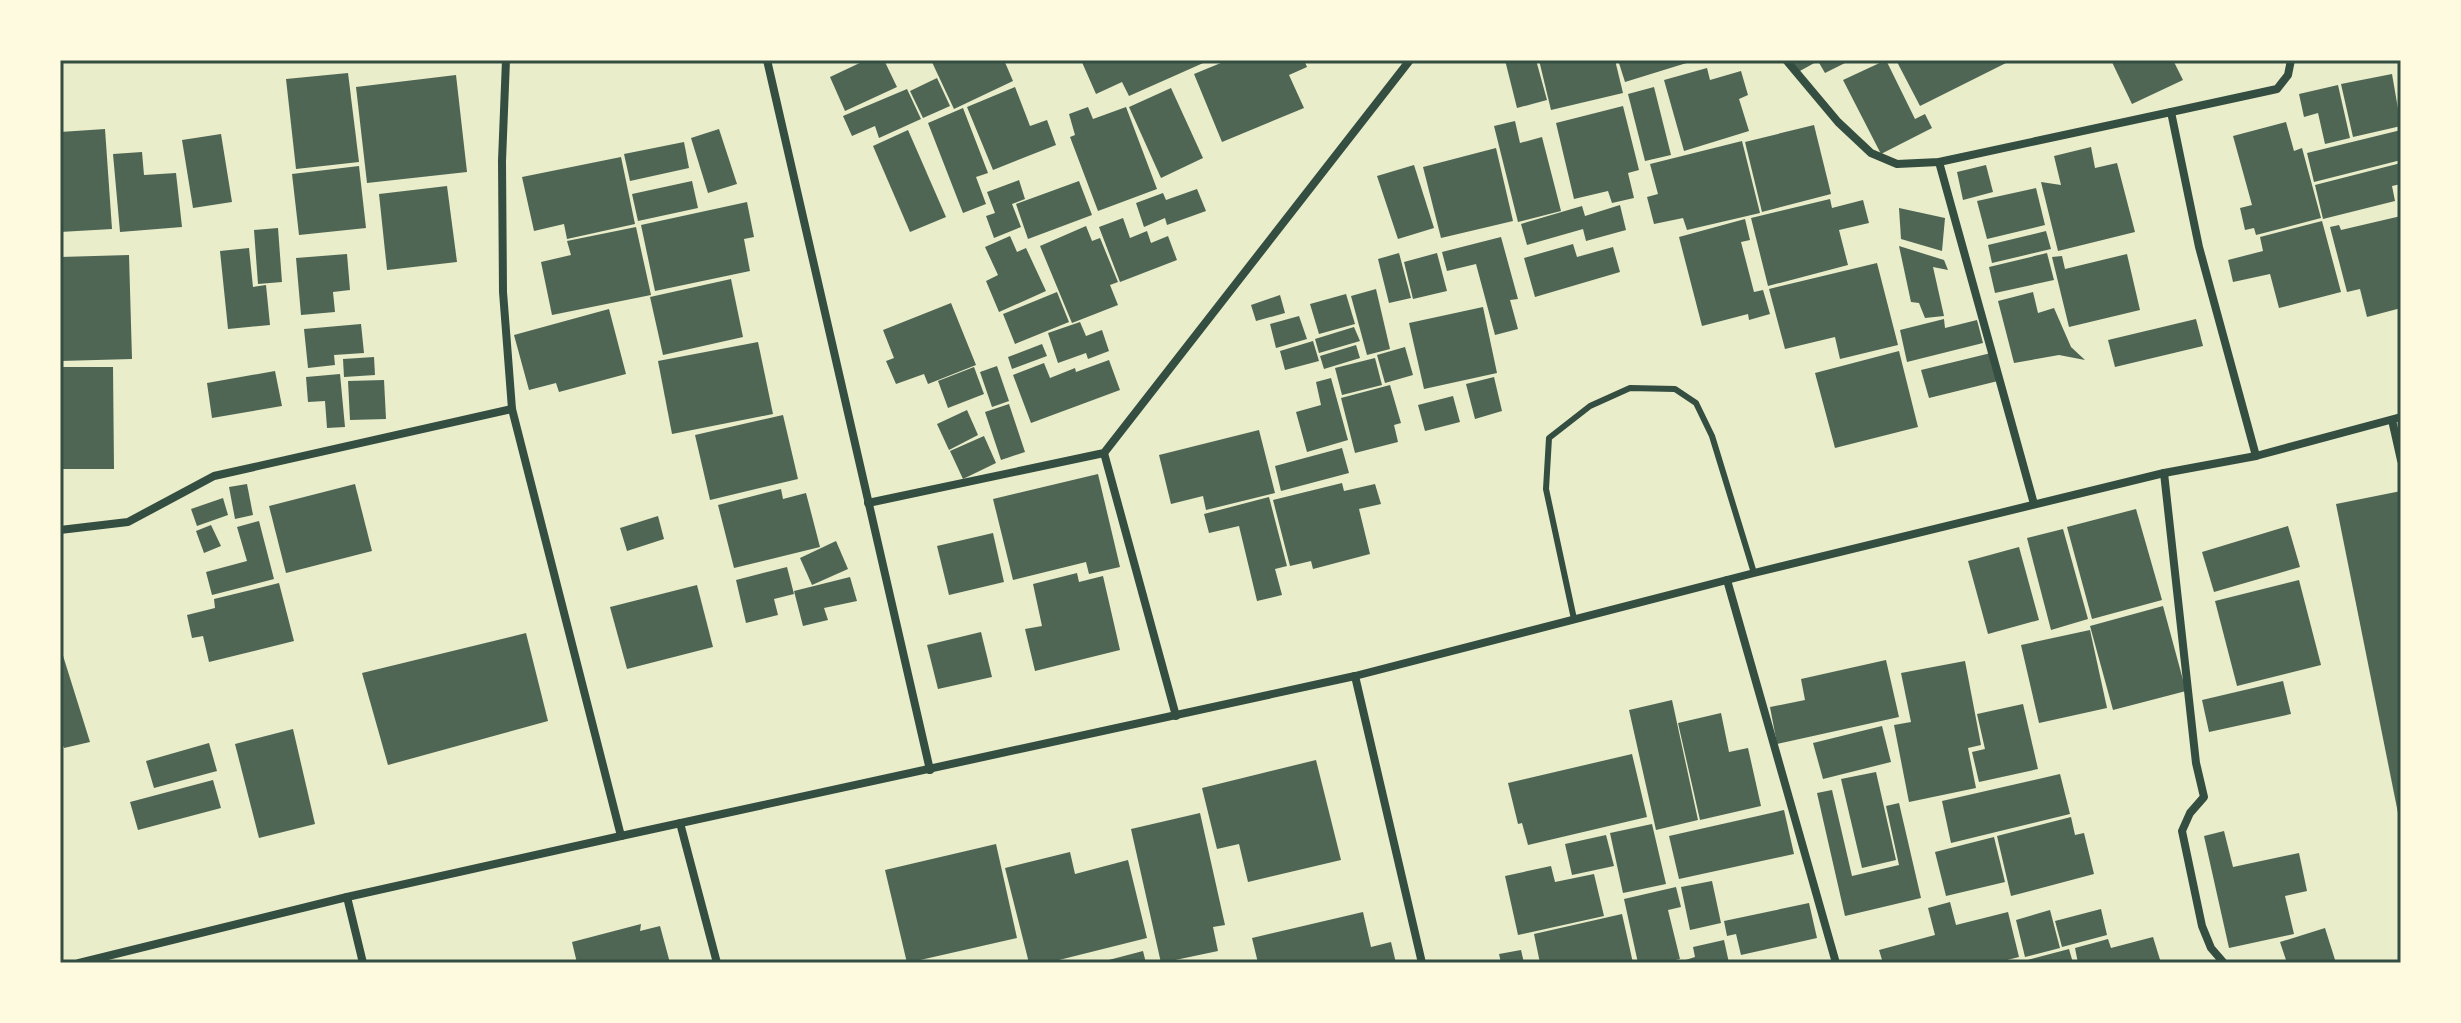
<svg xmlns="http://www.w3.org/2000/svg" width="2461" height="1023" font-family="'Nunito Sans',sans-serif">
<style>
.building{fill:#4f6655}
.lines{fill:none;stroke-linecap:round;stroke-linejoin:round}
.service{stroke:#344e41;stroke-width:6}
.minor{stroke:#344e41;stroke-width:8}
.neatline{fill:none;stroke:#344e41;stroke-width:3}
</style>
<rect width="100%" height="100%" fill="#e9edc9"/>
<!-- building -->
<g class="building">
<path d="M866,60H884L897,87L845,111L830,77Z"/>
<path d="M931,60H1004L1013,81L954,109Z"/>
<path d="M1081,60H1210L1129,96L1122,82L1096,94Z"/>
<path d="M1228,60H1304L1307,67L1289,75L1304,108L1222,142L1194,74Z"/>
<path d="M1505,60H1536L1547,100L1517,108Z"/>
<path d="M1539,60H1615L1623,93L1551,110Z"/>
<path d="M1618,60H1693V61L1625,82Z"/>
<path d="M1792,60H1851L1825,73L1818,61L1798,72Z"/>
<path d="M1886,60L1915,119L1925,114L1932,128L1881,154L1843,80Z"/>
<path d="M1896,60H2012L1920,106Z"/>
<path d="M2111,60H2173L2183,80L2132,104Z"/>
<path d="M1707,68L1710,80L1741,71L1748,95L1739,99L1749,131L1684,151L1664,80Z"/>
<path d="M348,73L359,162L296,169L286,79Z"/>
<path d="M2392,74L2401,126L2353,137L2341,84Z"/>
<path d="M456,75L467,172L367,183L356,87Z"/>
<path d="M937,78L950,106L923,118L910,91Z"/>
<path d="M2338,85L2350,138L2325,144L2318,113L2304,117L2299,94Z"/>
<path d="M1015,87L1030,126L1047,120L1056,145L993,170L967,107Z"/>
<path d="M1654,87L1671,155L1645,161L1628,94Z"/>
<path d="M1171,88L1203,158L1161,178L1129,107Z"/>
<path d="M907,89L921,119L879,138L875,126L852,136L843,116Z"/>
<path d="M1623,106L1639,170L1628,173L1634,198L1612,203L1608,191L1574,199L1556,123Z"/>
<path d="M1088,107L1093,119L1126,107L1157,189L1098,211L1070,137L1075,135L1069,114Z"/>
<path d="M963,108L988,173L976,177L986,204L963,213L928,123Z"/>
<path d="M1515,121L1520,143L1542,137L1561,211L1518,222L1494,126Z"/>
<path d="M2286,122L2294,151L2302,148L2321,218L2256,235L2254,228L2245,230L2240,208L2252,205L2233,136Z"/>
<path d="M1814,125L1831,194L1762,212L1745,142Z"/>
<path d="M105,129L112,229L60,232V132Z"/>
<path d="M719,129L737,184L708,193L691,138Z"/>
<path d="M908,130L946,217L910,232L873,146Z"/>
<path d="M2401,130V160L2314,182L2307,153Z"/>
<path d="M221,134L232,202L193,208L182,140Z"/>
<path d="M1742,141L1760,213L1687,230L1683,218L1654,224L1647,197L1658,194L1650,164Z"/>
<path d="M684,142L689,168L630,181L624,154Z"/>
<path d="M2091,147L2095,168L2117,163L2135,232L2058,251L2041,182L2061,185L2054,156Z"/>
<path d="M1496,148L1513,221L1441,238L1423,167Z"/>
<path d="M142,152L144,175L176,173L182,227L120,232L113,154Z"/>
<path d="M621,157L635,224L567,239L564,224L534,231L522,177Z"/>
<path d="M2401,163V184L2392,186L2395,201L2323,219L2315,185Z"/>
<path d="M1414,165L1434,228L1398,239L1377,176Z"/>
<path d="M1986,165L1993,192L1963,200L1957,172Z"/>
<path d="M359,166L366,228L299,235L292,174Z"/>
<path d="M1019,180L1025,199L1012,204L1021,227L994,238L986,216L995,213L987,192Z"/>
<path d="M692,181L698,208L638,221L632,194Z"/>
<path d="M1079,181L1092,215L1028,239L1016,204Z"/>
<path d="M447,186L457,262L387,270L379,194Z"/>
<path d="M2036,188L2045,225L1987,239L1977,201Z"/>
<path d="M1197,189L1206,211L1167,225L1165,218L1144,227L1136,203L1163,193L1166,200Z"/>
<path d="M1830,199L1832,208L1863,200L1869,223L1839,230L1848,265L1768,286L1751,218Z"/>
<path d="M747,202L754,237L744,239L750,271L655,291L641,225Z"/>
<path d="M1620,205L1626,230L1586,241L1583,229L1527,245L1521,224L1582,206L1585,216Z"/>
<path d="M1899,208L1945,218L1942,251L1901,239Z"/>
<path d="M2401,216V308L2367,317L2360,289L2347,292L2330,227L2339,225L2341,230Z"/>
<path d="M1123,218L1130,238L1147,231L1151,243L1168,236L1177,260L1120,282L1099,227Z"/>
<path d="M1745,219L1750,240L1741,242L1754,292L1763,290L1770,314L1749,320L1748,314L1702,326L1679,237Z"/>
<path d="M2322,221L2341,292L2279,308L2270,274L2233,282L2228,260L2263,251L2260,237Z"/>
<path d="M1086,226L1092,241L1100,238L1118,282L1110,285L1118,305L1072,323L1040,246Z"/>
<path d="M636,227L651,295L552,315L541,262L571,255L567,241Z"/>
<path d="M278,228L282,282L258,284L254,230Z"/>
<path d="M2046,231L2051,249L1992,263L1988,245Z"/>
<path d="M1010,236L1017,252L1026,248L1046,291L999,312L986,281L998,275L985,247Z"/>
<path d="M1501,237L1518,299L1510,300L1518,329L1495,335L1476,264L1447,271L1442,252Z"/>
<path d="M1573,244L1577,257L1613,247L1620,272L1535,297L1524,258Z"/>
<path d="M1899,246L1944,260L1948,270L1933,267L1944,316L1925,318L1919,303L1911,302Z"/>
<path d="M249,248L253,287L266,285L270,325L228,329L220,251Z"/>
<path d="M1399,253L1411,298L1389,303L1378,259Z"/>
<path d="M1437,253L1447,291L1413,299L1404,262Z"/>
<path d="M2047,253L2054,280L1995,293L1989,267Z"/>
<path d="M347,254L350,290L333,292L335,312L301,315L296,258Z"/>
<path d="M2127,254L2140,310L2069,327L2052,257L2062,256L2065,269Z"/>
<path d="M129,255L132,359L60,361V257Z"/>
<path d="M1877,263L1898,345L1840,359L1835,337L1785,349L1769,289Z"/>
<path d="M731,279L743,337L663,355L650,297Z"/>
<path d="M1376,289L1390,349L1367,355L1351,296Z"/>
<path d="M1057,292L1069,322L1015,344L1003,314Z"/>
<path d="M2033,292L2038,313L2054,308L2071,347L2085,360L2059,355L2014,363L1998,301Z"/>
<path d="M1346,294L1355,324L1319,334L1310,304Z"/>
<path d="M1280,295L1285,313L1256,321L1251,305Z"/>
<path d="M951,303L976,365L928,384L924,374L896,384L886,361L894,358L883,330Z"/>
<path d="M1483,307L1497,373L1424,389L1409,323Z"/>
<path d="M609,309L626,374L559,392L556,383L529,390L514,335Z"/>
<path d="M1299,316L1307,339L1276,348L1270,324Z"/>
<path d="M1944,319L1945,328L1977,320L1983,343L1907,362L1900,330Z"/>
<path d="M2196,319L2203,346L2115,367L2108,340Z"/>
<path d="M1080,322L1086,336L1102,330L1109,351L1088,359L1086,353L1058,363L1048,333Z"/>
<path d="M361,324L364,353L334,355L335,365L308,368L304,329Z"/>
<path d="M1354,327L1360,341L1319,353L1315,339Z"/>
<path d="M1313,341L1319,361L1285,370L1280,351Z"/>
<path d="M758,342L773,414L672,434L658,361Z"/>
<path d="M1042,344L1047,356L1012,369L1008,357Z"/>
<path d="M1356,345L1360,358L1324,369L1320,356Z"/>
<path d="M1405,347L1413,375L1385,383L1377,355Z"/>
<path d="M1899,351L1918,427L1835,448L1815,373Z"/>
<path d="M1991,353L1998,381L1929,398L1921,370Z"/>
<path d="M374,357L375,375L344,377L343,359Z"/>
<path d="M1375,358L1382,385L1342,395L1335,368Z"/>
<path d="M1109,360L1120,390L1031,423L1013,375L1044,363L1050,378L1075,368L1076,372Z"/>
<path d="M997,366L1009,401L992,407L980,372Z"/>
<path d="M60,367H113L114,469H60Z"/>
<path d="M974,367L984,394L948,408L938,381Z"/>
<path d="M275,371L282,406L212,418L207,383Z"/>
<path d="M340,374L345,427L327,428L325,401L308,402L306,377Z"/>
<path d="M1494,377L1502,411L1475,419L1466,384Z"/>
<path d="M1331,378L1348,440L1307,452L1296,412L1321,405L1316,382Z"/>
<path d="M384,380L386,419L350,420L348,381Z"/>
<path d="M1390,385L1401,423L1394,425L1398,442L1355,453L1341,398Z"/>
<path d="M1453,396L1460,422L1425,431L1418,405Z"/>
<path d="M1009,404L1025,452L1001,460L985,412Z"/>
<path d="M967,410L978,435L949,450L937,424Z"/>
<path d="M783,415L798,479L710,500L695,435Z"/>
<path d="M1259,430L1275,493L1206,510L1203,496L1171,504L1159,455Z"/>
<path d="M984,436L996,463L963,479L950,451Z"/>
<path d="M1342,448L1349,473L1281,491L1275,466Z"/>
<path d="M1098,474L1120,567L1089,574L1086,562L1013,580L993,499Z"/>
<path d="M1342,483L1344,491L1375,484L1381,504L1359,509L1370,554L1313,569L1311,561L1290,566L1273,500Z"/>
<path d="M247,484L253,515L235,519L229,487Z"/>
<path d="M355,484L372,551L286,573L269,506Z"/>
<path d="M781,489L783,499L806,493L820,547L734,568L718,505Z"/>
<path d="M2401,491V823H2400L2336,504Z"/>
<path d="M1269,497L1287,566L1275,569L1282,595L1257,601L1239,526L1209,533L1204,514Z"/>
<path d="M223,498L228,515L197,526L191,509Z"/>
<path d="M2136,509L2162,600L2092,619L2067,527Z"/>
<path d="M658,516L664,539L627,551L620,528Z"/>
<path d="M259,521L274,579L212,595L206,572L247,561L237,527Z"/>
<path d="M211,525L221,546L204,553L196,531Z"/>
<path d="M2288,526L2300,567L2214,592L2202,552Z"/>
<path d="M2063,529L2088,619L2051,630L2027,538Z"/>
<path d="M993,533L1004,582L949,595L937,546Z"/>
<path d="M836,541L848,569L812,585L800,558Z"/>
<path d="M2019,547L2039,620L1988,634L1968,561Z"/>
<path d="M787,567L794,594L774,599L778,615L746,623L736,580Z"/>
<path d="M1077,573L1079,582L1103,576L1120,650L1035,671L1025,629L1042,626L1033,584Z"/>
<path d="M850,577L857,601L824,608L828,620L803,626L794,591Z"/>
<path d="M2299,580L2321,665L2237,686L2215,601Z"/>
<path d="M279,583L294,641L209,662L203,636L192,638L187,615L215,608L214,599Z"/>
<path d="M697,585L713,647L627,669L610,607Z"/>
<path d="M2163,606L2186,691L2113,710L2090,626Z"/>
<path d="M2090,630L2107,708L2039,723L2021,645Z"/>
<path d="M981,632L992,677L938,689L927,645Z"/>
<path d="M526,633L548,721L388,765L362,673Z"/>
<path d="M60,646L90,742L64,748L60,739Z"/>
<path d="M1886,660L1899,717L1777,744L1770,707L1805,700L1801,679Z"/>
<path d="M1965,661L1981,745L1968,748L1976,788L1909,802L1894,725L1911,722L1901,673Z"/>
<path d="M2283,681L2291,714L2209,732L2202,700Z"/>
<path d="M1672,700L1698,820L1656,830L1629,710Z"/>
<path d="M2023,704L2038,769L1979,782L1972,752L1985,749L1977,714Z"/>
<path d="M1721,713L1729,752L1748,748L1761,806L1700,820L1678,723Z"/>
<path d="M1882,726L1891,762L1823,779L1813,743Z"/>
<path d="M293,729L315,824L259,838L235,744Z"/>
<path d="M209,743L217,771L154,788L146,761Z"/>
<path d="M1632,754L1647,817L1528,845L1522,823L1518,824L1508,783Z"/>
<path d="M1316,760L1341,860L1248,882L1239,844L1217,849L1202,788Z"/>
<path d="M1876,772L1896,860L1862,868L1841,779Z"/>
<path d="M2060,774L2070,814L1951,843L1942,801Z"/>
<path d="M213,780L221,808L138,830L130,802Z"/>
<path d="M1832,790L1852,876L1899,865L1886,806L1899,803L1921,898L1845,916L1817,793Z"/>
<path d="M1784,810L1794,854L1679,879L1669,836Z"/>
<path d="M1200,813L1225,925L1213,927L1218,951L1161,963L1131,829Z"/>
<path d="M2071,817L2075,835L2084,833L2094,874L2011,896L1997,836Z"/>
<path d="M1652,824L1666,884L1623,893L1610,833Z"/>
<path d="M2224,831L2233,867L2299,853L2307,891L2285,896L2294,934L2229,948L2204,836Z"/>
<path d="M1606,835L1614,866L1572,875L1565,844Z"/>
<path d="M1994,837L2005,882L1946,896L1935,852Z"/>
<path d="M996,844L1017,938L907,963L885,870Z"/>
<path d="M1070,852L1075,874L1128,860L1147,938L1047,963H1029L1005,868Z"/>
<path d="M1551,866L1555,882L1594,874L1604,916L1518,935L1505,876Z"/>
<path d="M1712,881L1721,923L1690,930L1681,887Z"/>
<path d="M1676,887L1681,907L1668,910L1680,959L1662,963H1638L1624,899Z"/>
<path d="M1950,902L1956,925L2008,912L2019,957L2003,961L2004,963H1883L1879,950L1935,935L1928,908Z"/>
<path d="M1809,903L1817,938L1741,955L1736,934L1727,936L1724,921Z"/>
<path d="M2101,909L2107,935L2062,947L2055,921Z"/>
<path d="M2050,910L2060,948L2025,957L2016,920Z"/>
<path d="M1363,912L1371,947L1391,942L1396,963H1258L1252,938Z"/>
<path d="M1622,914L1633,963H1540L1534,934Z"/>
<path d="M641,924L640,931L660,926L670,963H577L572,942Z"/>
<path d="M2325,928L2336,963H2287L2280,942Z"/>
<path d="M2153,937L2161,963H2078L2075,948L2108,939L2111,948Z"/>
<path d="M1724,940L1729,963H1676L1695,957L1693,947Z"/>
<path d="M2069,949L2073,963H2020V962Z"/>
<path d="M1521,950L1524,963H1501L1499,954Z"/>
<path d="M1143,951L1146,963H1101V962Z"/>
</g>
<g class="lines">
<!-- service -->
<path class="service" d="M1574,619L1546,489L1549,438L1590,406L1630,388L1675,389L1696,403L1712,436L1754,573"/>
<!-- minor -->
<g class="minor">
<path d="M506,60L502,161L503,292L512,409L621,836"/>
<path d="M767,60L930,770"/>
<path d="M1786,60L1838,122L1871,153L1897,164L1939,162L2171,112"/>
<path d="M1939,162L2034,504"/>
<path d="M2392,420L2401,460"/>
<path d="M1104,453L1176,716"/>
<path d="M2256,456L2199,247L2171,112L2277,89L2288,75L2291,60"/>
<path d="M2164,473L2196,763L2204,797L2190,813L2182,831L2202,926L2211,948L2224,963"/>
<path d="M868,503L1104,453L1410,60"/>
<path d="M60,530L128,522L214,476L512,409"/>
<path d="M1727,580L1836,963"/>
<path d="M1355,676L1422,963"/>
<path d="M680,823L717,963"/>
<path d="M347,897L363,963"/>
<path d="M79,963L347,897L621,836L1355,676L1754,573L2164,473L2256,456L2401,417"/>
</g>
</g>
<!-- border -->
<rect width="2461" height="1023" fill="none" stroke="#fefae0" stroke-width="124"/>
<rect x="62" y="62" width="2337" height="899" class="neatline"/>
</svg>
